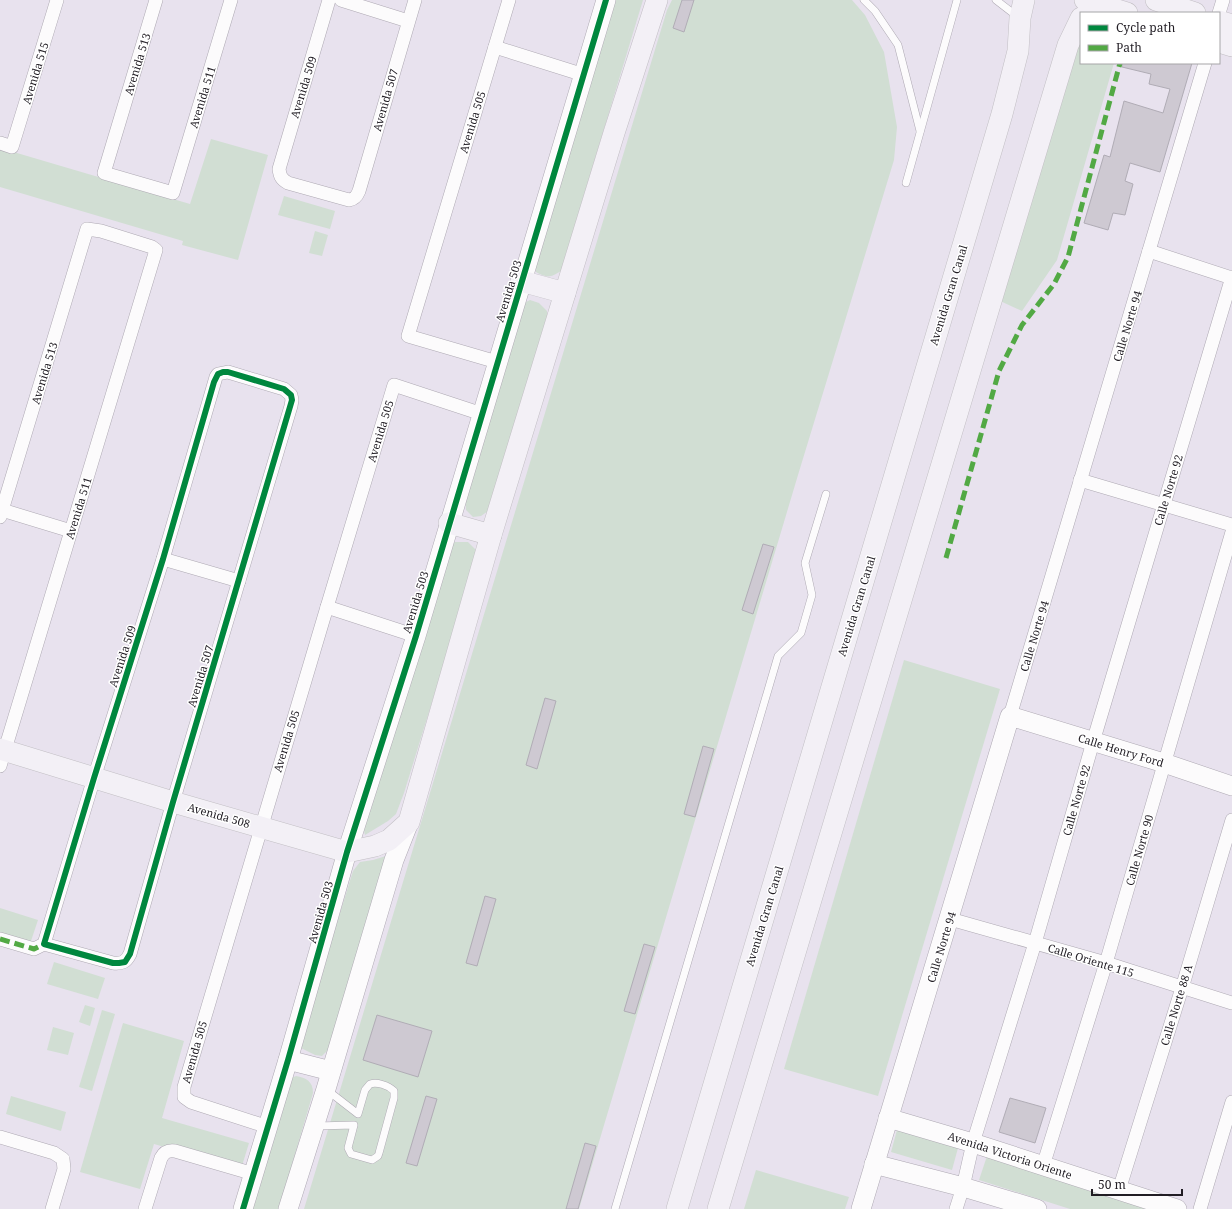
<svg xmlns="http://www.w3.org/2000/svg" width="1232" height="1209" font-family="'Noto Serif',serif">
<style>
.green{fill:#d1ded3}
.building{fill:#cec9d2;stroke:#b0acb5}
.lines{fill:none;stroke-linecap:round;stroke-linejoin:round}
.lane-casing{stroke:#aea9b3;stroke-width:8}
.street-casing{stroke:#aea9b3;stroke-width:14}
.secondary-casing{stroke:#aea9b3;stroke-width:20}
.primary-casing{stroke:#c2bfc4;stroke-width:22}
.lane{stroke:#fcfbfc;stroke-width:7}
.street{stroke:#fcfbfc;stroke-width:13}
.secondary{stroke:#fcfbfc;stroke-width:19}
.primary{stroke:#f3f0f6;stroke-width:21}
.quiet{stroke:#52a944;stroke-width:5;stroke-dasharray:10 5;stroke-linecap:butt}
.cycleway-casing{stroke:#fff;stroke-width:8}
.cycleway{stroke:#00873e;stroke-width:6}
.labels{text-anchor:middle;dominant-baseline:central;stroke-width:3;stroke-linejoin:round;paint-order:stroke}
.street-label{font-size:11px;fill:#211d24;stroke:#fff}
</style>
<rect width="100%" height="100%" fill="#e8e2ee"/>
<!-- green -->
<g class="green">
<path d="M615,0H643L561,271C550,278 547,278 536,272L534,262Z"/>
<path d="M672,0H852L865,15L884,52L897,127L894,160L798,475L579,1209H304L667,10Z"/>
<path d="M1081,32V63H1114L1057,260L1022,311L998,300Z"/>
<path d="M211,139L268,155L238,260L182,245L183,241L0,187V148L190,204Z"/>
<path d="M284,196L335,211L330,229L278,215Z"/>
<path d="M315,231L328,235L322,256L309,253Z"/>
<path d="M530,300L539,303L547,311V320L491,509L481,516L473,517L466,510L465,498L522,304Z"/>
<path d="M455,542H468L477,551L473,569L404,793L396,814L388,821L365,835L363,827L449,547Z"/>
<path d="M904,660L1000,689L878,1096L784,1069Z"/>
<path d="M386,856L330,1048L322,1056L315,1055L301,1048L300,1042L353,871L360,862L373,860Z"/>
<path d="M0,908L38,920L30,944L0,934Z"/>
<path d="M54,962L105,978L98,999L47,984Z"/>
<path d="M85,1005L95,1008L90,1026L79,1022Z"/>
<path d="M102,1010L115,1014L92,1091L79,1087Z"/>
<path d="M123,1023L184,1041L162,1118L249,1143L241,1169L154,1144L140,1189L80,1172Z"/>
<path d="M53,1027L74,1033L68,1055L47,1050Z"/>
<path d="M296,1076C306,1078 313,1081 313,1093L279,1209H249L289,1079Z"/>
<path d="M11,1096L66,1112L61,1131L6,1114Z"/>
<path d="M897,1130L958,1148L952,1170L891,1152Z"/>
<path d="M987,1156L1154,1209H1070L979,1180Z"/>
<path d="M756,1170L849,1197L845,1209H744Z"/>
</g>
<!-- building -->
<g class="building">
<path d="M682,0H694L684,32L673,28Z"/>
<path d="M1122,63H1192L1160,172L1130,163L1125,181L1133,184L1125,215L1113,213L1108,230L1084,223L1104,155L1110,157L1124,101L1163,113L1170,89L1149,84L1151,74L1122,67Z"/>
<path d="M763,544L774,547L753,614L742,610Z"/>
<path d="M545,698L556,701L537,769L526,765Z"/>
<path d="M703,746L714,749L695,817L684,814Z"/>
<path d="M485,896L496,899L477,966L466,963Z"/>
<path d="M644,944L655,947L635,1014L624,1011Z"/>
<path d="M377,1015L432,1031L418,1077L363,1060Z"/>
<path d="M426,1096L437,1099L417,1166L406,1163Z"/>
<path d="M1010,1098L1046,1108L1035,1143L999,1132Z"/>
<path d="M585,1143L596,1146L578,1209H566Z"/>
</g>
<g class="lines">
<!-- lane casing -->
<g class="lane-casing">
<g id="lane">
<path d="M864,0L875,11L898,45L920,131"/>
<path d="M996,0L1018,17"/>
<path d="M906,183L957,0"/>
<path d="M316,1126L354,1125L348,1148L351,1154L372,1160L378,1156L379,1153L394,1098V1091C388,1085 377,1082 370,1084L365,1090L358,1114L327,1090"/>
<path d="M615,1209L778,656L801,633L812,595L805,563L826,494"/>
</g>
</g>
<!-- street casing -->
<g class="street-casing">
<g id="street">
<path d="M156,0L104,173L173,193L231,0"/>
<path d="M329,0L279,169C280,176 281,179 288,183L349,200C355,199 357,196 359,191L415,0"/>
<path d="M341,0L408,21"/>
<path d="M1219,13L1223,0"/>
<path d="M495,47L584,75"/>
<path d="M0,143L12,147L57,0"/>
<path d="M1149,251L1232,278"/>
<path d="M497,362L408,336L509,0"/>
<path d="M1080,480L1232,525"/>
<path d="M2,510L71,531"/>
<path d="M0,517L87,229L101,231L152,247L156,250L0,766"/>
<path d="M163,559L239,581"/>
<path d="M327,607L416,636"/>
<path d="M1010,716L1205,63"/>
<path d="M950,919L1106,963L1232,1003"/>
<path d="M0,939L34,949L44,944L113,963C122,964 126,962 130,954L173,802L291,406L292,400L291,395L284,389L228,372L218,374L216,377L163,559L94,778L44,944"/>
<path d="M268,1127L191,1102L184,1097V1087L327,607L394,385L482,414"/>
<path d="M0,1137L54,1153L63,1159L64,1169L52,1209"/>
<path d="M1043,1166L1106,963L1232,532"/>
<path d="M1119,1190L1182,988L1232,820"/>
<path d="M145,1209L161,1158C164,1152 168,1150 175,1151L254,1174"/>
<path d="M956,1209L963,1187L973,1143L1035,943L1093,742L1232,277"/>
<path d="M1200,1209L1232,1102"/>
</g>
</g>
<!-- secondary casing -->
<g class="secondary-casing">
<g id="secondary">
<path d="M288,1060L331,1071"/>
<path d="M888,1118L973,1143L1177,1209"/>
<path d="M874,1164L963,1187L1037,1209"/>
<path d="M243,1209L288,1060L347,852L416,636L606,0"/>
<path d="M288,1209L326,1089L394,860L409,822"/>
<path d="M861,1209L1010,716L1164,763L1232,786"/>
</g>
</g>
<!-- primary casing -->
<g class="primary-casing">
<g id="primary">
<path d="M1085,0L1127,13"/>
<path d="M1156,0L1195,13"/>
<path d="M1219,21L1232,25"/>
<path d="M1219,42L1232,46"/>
<path d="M521,281L565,293"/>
<path d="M449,523L491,535"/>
<path d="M0,749L173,802L347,852L375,846L389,840L409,822L491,535L614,133L657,0"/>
<path d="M677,1209L1002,114L1018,51L1020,18L1024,0"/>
<path d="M718,1209L1068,45L1081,18"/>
</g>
</g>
<!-- lane -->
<use href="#lane" class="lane"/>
<!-- street -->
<use href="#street" class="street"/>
<!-- secondary -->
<use href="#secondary" class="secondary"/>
<!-- primary -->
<use href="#primary" class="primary"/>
<!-- quiet -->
<g class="quiet">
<path d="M946,558L999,371L1022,325L1054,284L1068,257L1120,63"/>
<path d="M0,939L34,949L44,944"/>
</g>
<!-- cycleway casing -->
<g class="cycleway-casing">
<g id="cycleway">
<path d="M223,372H228L284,389L291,395L292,400L173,802L130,954L125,962L119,963H113L44,944L94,778L163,559L214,382L218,374Z"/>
<path d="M243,1209L288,1060L347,852L416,636L606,0"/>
</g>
</g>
<!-- cycleway -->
<use href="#cycleway" class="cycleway"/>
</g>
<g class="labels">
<!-- street labels -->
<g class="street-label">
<text transform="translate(137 64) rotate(-73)">Avenida 513</text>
<text transform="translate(35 73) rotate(-73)">Avenida 515</text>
<text transform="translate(303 87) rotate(-73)">Avenida 509</text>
<text transform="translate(202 97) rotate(-73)">Avenida 511</text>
<text transform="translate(385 100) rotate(-74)">Avenida 507</text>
<text transform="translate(472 122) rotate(-73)">Avenida 505</text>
<text transform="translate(508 291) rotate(-73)">Avenida 503</text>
<text transform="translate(948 295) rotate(-73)">Avenida Gran Canal</text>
<text transform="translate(1127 326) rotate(-73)">Calle Norte 94</text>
<text transform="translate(44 373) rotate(-73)">Avenida 513</text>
<text transform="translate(380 431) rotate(-73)">Avenida 505</text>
<text transform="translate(1168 490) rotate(-73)">Calle Norte 92</text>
<text transform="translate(78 508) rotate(-73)">Avenida 511</text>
<text transform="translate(415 602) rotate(-73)">Avenida 503</text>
<text transform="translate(856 606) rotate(-73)">Avenida Gran Canal</text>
<text transform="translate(1034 636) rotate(-73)">Calle Norte 94</text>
<text transform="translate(122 656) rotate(-72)">Avenida 509</text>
<text transform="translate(200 676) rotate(-73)">Avenida 507</text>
<text transform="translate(286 741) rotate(-73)">Avenida 505</text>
<text transform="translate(1121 750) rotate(17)">Calle Henry Ford</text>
<text transform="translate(1076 800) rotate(-74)">Calle Norte 92</text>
<text transform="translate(219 815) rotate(16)">Avenida 508</text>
<text transform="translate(1139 850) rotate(-74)">Calle Norte 90</text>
<text transform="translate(320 912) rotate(-74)">Avenida 503</text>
<text transform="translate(764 916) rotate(-73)">Avenida Gran Canal</text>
<text transform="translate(941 947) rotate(-73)">Calle Norte 94</text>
<text transform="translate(1091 960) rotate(17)">Calle Oriente 115</text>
<text transform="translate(1176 1005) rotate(-73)">Calle Norte 88 A</text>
<text transform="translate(194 1052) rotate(-74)">Avenida 505</text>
<text transform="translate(1010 1155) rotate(18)">Avenida Victoria Oriente</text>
</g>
</g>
<!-- legend -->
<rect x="1080" y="12" width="140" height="52" fill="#ffffff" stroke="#a6a5a7"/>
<rect x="1088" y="25" width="20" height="6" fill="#00873e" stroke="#a6a5a7"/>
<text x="1116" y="32" font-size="12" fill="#211d24">Cycle path</text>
<rect x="1088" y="45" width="20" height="6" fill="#52a944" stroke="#a6a5a7"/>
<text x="1116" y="52" font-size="12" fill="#211d24">Path</text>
<!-- scale -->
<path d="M1092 1189v6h90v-6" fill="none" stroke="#211d24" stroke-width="2"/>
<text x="1098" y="1189" font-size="12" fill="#211d24" stroke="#ffffff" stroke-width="3" paint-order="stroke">50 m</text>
</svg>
